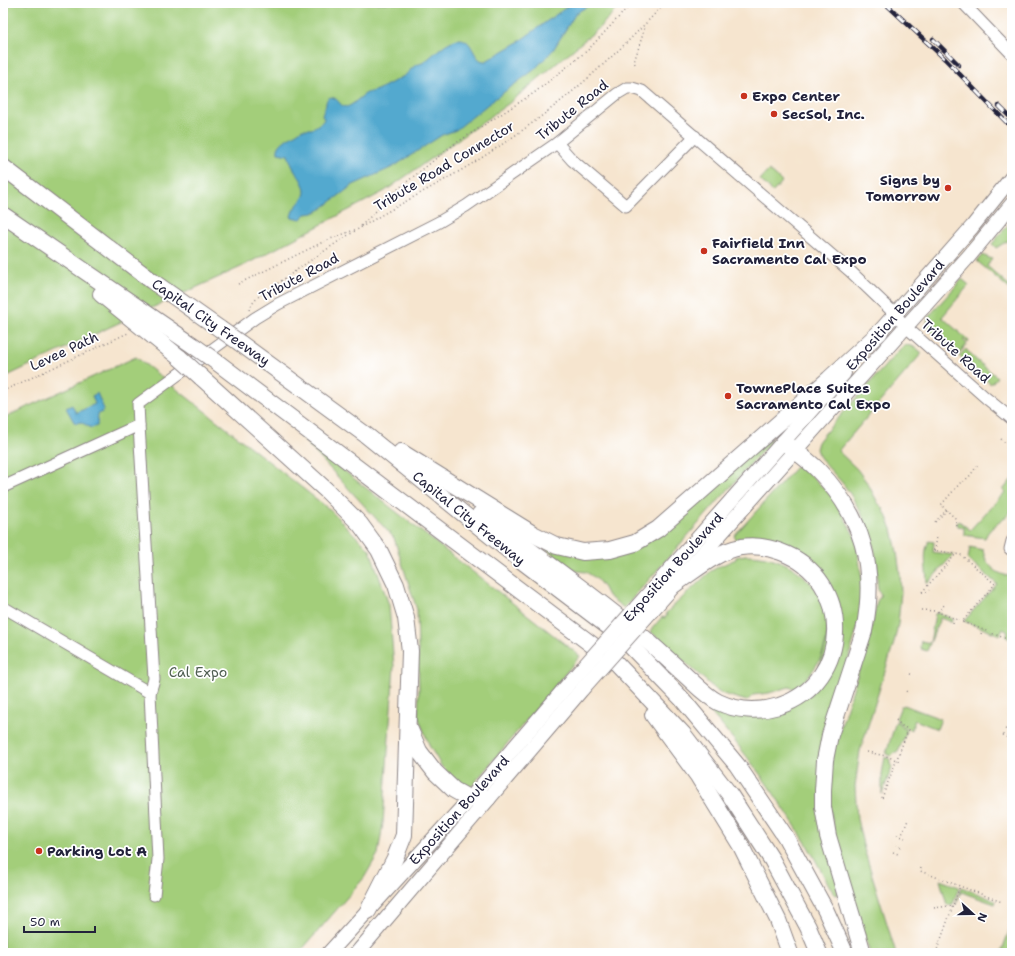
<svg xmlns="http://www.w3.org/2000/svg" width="1015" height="956" font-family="'Shantell Sans',sans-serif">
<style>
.green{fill:#a3ce7a;stroke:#62785a}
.water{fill:#52a9cf;stroke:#3a6685}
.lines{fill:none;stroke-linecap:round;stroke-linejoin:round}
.minor-casing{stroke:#8c8485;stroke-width:13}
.major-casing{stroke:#8c8485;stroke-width:16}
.highway-casing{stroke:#8c8485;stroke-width:18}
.path{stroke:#8c8485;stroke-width:1.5;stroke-dasharray:1 3;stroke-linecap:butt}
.minor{stroke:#fff;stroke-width:11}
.major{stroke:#fff;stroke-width:14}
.highway{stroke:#fff;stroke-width:16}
.rail-casing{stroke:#22223b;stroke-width:4.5}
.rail{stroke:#fff;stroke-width:3;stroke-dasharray:9;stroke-linecap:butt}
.major-bridge-casing{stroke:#8c8485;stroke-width:16;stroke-linecap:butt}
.highway-bridge-casing{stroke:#8c8485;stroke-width:18;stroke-linecap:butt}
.major-bridge{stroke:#fff;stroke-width:14}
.highway-bridge{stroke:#fff;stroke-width:16}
.poi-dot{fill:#c8321e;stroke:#fff;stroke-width:1.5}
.labels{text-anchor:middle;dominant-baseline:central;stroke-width:3.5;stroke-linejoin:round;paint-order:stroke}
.poi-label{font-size:14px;font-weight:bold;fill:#22223b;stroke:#fff;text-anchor:start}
.street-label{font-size:14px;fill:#22223b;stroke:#fff}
.park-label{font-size:14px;fill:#4f5e51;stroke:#fff}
</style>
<rect width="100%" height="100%" fill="#fff"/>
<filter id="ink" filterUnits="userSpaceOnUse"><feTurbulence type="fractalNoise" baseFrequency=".025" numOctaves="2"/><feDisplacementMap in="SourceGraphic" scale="8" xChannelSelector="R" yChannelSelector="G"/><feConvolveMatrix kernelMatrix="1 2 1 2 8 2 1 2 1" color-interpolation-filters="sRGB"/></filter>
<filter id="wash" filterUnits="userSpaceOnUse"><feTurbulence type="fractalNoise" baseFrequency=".012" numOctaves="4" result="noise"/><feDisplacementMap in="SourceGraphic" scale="16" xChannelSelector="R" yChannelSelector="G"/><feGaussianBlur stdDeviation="0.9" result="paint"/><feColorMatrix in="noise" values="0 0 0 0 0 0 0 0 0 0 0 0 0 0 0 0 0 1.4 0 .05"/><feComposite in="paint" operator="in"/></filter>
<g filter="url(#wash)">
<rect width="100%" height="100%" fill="#f6e5cf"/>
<!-- green -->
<g class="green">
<path d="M3,3H622L599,28L508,104L385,191L241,267L110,327L3,378Z"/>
<path d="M769,170L782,182L773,192L760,180Z"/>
<path d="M1012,220V238L996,248L992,244Z"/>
<path d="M982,255L992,259L987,266L1012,288V291L977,261Z"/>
<path d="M962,279L969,285L942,317L969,341L968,343L964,339L963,340L967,344L958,355L931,331C927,327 926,321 929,316Z"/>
<path d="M906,345L915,347L922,353L838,451L857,469L868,484L878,503L883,508L892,529L897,552L900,574L901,592L898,624L894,643L860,751L855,786L857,819L864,849L896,953H870L838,852L829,801L832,754L870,636L877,601L881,596C875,585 878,577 877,566C875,547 869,528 860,511C855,502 850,493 844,485C837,476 818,459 816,449L818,442L825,433L901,348Z"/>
<path d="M966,349C975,361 986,367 997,377L991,384L959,356Z"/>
<path d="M136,357L329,509L370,550L389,605L394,666L383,823L378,854L364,878L299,953H3V418Z"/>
<path d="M301,437L580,656L471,787L455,780L442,767L430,747L418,716L419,689L417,610L394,538Z"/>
<path d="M772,438L771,441L624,608L608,596L604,588L597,579L586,572L576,571L536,541L607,557Z"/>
<path d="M796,467H798L812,476L835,500L856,539L865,600L823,749L838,894L837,895L834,894C824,877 816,860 806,843C777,796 744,750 707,708L710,705L717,709L811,695L838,602C830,580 814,555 790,548C785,546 779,546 774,546C762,544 750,543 737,541L734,536Z"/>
<path d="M1012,479C1012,487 1014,501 1012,508C1009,520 990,524 985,538L964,535V527L958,526L957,523L959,521L970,530L1005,492L1003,490Z"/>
<path d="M929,541L934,542L933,552L953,555L927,584C927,571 922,553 929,541Z"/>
<path d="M970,547L983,550C985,564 997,576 1012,576V633L1010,639L1006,637L1008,632L1003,629L1000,635L964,621L997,584L968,559Z"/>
<path d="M745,555C802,554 845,605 820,659C814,670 805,682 794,689L789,687L769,693L753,695L747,701L723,694L714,688L650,631L662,617L664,618L667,616L666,613L711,571L718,567L736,559V557Z"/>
<path d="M938,613L953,619L952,622L940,618L927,651L921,649L920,647L921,641L930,643L935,614Z"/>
<path d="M904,705L941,719L937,729L915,720L911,730L902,726L896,719L901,706H903Z"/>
<path d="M896,721L901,727L907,730L898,752H895L891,756L886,754Z"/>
<path d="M885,757L890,759V764L892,767L882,794V774Z"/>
<path d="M940,880L959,887L953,904L947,905Z"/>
<path d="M961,887L996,901L995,904L961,892L956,904Z"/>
<path d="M1012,923V953H1001Z"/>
</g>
<!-- water -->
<g class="water">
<path d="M572,3H593L576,13L553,50L534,70L492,101L456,130L442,135L393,167L353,185L320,210L313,213L306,214L301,219L291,217C293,206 300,204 304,196C308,187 298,176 294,169C291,165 290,159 288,155L278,153C276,141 295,136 302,129H312C316,125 322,124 324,119L322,115C324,110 325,108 326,104C326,99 329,96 334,98C340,100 341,111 351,105C356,102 360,97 365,94C368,92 371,92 374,91C383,88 396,80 404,76C409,73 411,68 416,65C418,64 421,64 424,62C435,54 446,40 460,39C474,39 473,63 486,61L517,43Z"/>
<path d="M97,393L104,409L102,412L98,414L97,426L91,428L81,422L77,423L74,422L66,408L72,405L76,413L95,404L92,396Z"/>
</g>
</g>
<g filter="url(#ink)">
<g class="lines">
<!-- minor casing -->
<g class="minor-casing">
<g id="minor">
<path d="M963,3L1012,54"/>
<path d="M557,143L572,160L626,206L695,136"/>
<path d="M139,425L154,679L150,693L158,859L154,895"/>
<path d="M3,487L139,425L138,404L255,318L278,304L439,222L466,206L557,143L617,94L627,88H632L642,91L850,271L895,314L906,327L986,398L1012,419"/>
<path d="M1010,549L1012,541"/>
<path d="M3,607L150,693"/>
</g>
</g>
<!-- major casing -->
<g class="major-casing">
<g id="major">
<path d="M873,339L972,227L1012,177"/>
<path d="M636,608L844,373"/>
<path d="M646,617L969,256L1012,204"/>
<path d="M329,953L470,799L572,680"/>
<path d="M357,953L583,688"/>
</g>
</g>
<!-- highway casing -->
<g class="highway-casing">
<g id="highway">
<path d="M3,167L152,281L220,329"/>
<path d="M3,215L194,346"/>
<path d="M101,294L180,358"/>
<path d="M240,343L366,435L518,558L622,637L682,699L737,765L785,836L826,911L845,953"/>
<path d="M218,363L615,662L683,734L730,795L772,860L808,927L819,953"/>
<path d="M201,377L326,490L360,524L379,550L396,585L406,618L410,651L404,835L395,858L368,911"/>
<path d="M784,442C795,451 807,459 817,469C863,516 877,567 864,631L830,735L825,760L823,790V807L828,836L863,953"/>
<path d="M401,452L533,534L557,546L583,552L610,550L635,543L658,529L829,379L880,332"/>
<path d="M480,514C533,553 587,590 637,632C654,646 670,661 686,676C696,685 706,696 718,702C737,711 759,712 779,706C853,682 854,579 781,552C768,547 755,545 741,547C715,552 696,570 675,584"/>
<path d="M653,715L698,776L741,846L778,920L790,953"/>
<path d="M410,730L419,751L435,772L454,790L470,799L488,798"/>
</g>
</g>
<!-- path -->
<g class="path">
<path d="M635,64L634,62L643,34L644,27"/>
<path d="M361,226L398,189L453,145L534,93L588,50L632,3"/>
<path d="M238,284L325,241L357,229"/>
<path d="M249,310L252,304L258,297C292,274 325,249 360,228C407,199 456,176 501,145C561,105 616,56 665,3"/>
<path d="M3,391L128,333"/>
<path d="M1001,439L1012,449"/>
<path d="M935,522L947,510"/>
<path d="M957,526L955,518L941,505L961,482C970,479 973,470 979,464"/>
<path d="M933,550L961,555L995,584L962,622"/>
<path d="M935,551L937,536"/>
<path d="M922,592L956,554"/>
<path d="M922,592H928L929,590"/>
<path d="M921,610L935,611L1012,641"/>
<path d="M938,612L945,604"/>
<path d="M953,623L954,619"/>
<path d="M981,634L983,630"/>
<path d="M1010,645L1012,638"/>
<path d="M911,674L914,675"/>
<path d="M906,691L907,692"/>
<path d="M1010,716L1012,717"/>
<path d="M896,720L902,726L911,731"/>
<path d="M1005,729L1009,731"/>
<path d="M1003,735L1007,737"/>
<path d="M867,752L886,756L899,761"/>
<path d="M882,798L908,730"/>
<path d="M897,835L905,838"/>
<path d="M901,837L908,820"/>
<path d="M896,845L901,847"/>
<path d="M893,852L898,854"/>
<path d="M921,868L920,871L1002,902"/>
<path d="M934,908L956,905"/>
<path d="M936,953L960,886"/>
</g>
<!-- minor -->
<use href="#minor" class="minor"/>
<!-- major -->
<use href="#major" class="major"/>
<!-- highway -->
<use href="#highway" class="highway"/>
<!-- rail casing -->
<g class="rail-casing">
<g id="rail">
<path d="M885,3L945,59L1012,128"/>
<path d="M933,39L959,65"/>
<path d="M999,106L1012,119"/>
</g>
</g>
<!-- rail -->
<use href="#rail" class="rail"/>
<!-- major-bridge casing -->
<g class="major-bridge-casing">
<g id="major-bridge">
<path d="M572,680L636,608"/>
<path d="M583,688L646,617"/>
</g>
</g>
<!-- highway-bridge casing -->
<g class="highway-bridge-casing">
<g id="highway-bridge">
<path d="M220,329L240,343"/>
<path d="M194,346L218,363"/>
<path d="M180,358L201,377"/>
</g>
</g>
<!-- major-bridge -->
<use href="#major-bridge" class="major-bridge"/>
<!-- highway-bridge -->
<use href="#highway-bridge" class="highway-bridge"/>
</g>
</g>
<!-- markers -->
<g class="poi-dot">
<circle cx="744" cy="96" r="4"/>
<circle cx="774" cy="114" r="4"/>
<circle cx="948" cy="188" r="4"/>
<circle cx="704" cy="251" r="4"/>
<circle cx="728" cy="396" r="4"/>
<circle cx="39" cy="851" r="4"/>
</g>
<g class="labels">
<!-- poi labels -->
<g class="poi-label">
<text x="752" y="96">Expo Center</text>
<text x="782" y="114">SecSol, Inc.</text>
<text x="940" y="180" text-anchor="end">Signs by<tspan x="940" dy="16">Tomorrow</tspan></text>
<text x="712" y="243">Fairfield Inn<tspan x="712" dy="16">Sacramento Cal Expo</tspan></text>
<text x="736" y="388">TownePlace Suites<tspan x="736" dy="16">Sacramento Cal Expo</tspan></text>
<text x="47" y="851">Parking Lot A</text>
</g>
<!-- street labels -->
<g class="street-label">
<text transform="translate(572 110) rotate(-39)">Tribute Road</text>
<text transform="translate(444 166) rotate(-31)">Tribute Road Connector</text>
<text transform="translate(299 277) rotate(-28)">Tribute Road</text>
<text transform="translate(895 315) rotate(-49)">Exposition Boulevard</text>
<text transform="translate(211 322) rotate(35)">Capital City Freeway</text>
<text transform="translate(64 351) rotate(-25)">Levee Path</text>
<text transform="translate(956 351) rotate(42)">Tribute Road</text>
<text transform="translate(469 518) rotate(39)">Capital City Freeway</text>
<text transform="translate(673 567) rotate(-48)">Exposition Boulevard</text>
<text transform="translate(459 810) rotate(-48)">Exposition Boulevard</text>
</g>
<!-- park labels -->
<g class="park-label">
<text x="198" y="672">Cal Expo</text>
</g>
</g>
<!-- margin -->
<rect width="1015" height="956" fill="none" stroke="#fff" stroke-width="16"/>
<!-- north arrow -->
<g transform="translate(973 914) rotate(111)" stroke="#ffffff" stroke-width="3" paint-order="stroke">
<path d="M0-3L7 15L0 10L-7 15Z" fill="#22223b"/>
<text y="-6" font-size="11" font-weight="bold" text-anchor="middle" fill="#22223b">N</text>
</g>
<!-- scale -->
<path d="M24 926v6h71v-6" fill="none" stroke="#22223b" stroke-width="2"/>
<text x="30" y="926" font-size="12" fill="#22223b" stroke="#ffffff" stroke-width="3" paint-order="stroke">50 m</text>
</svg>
